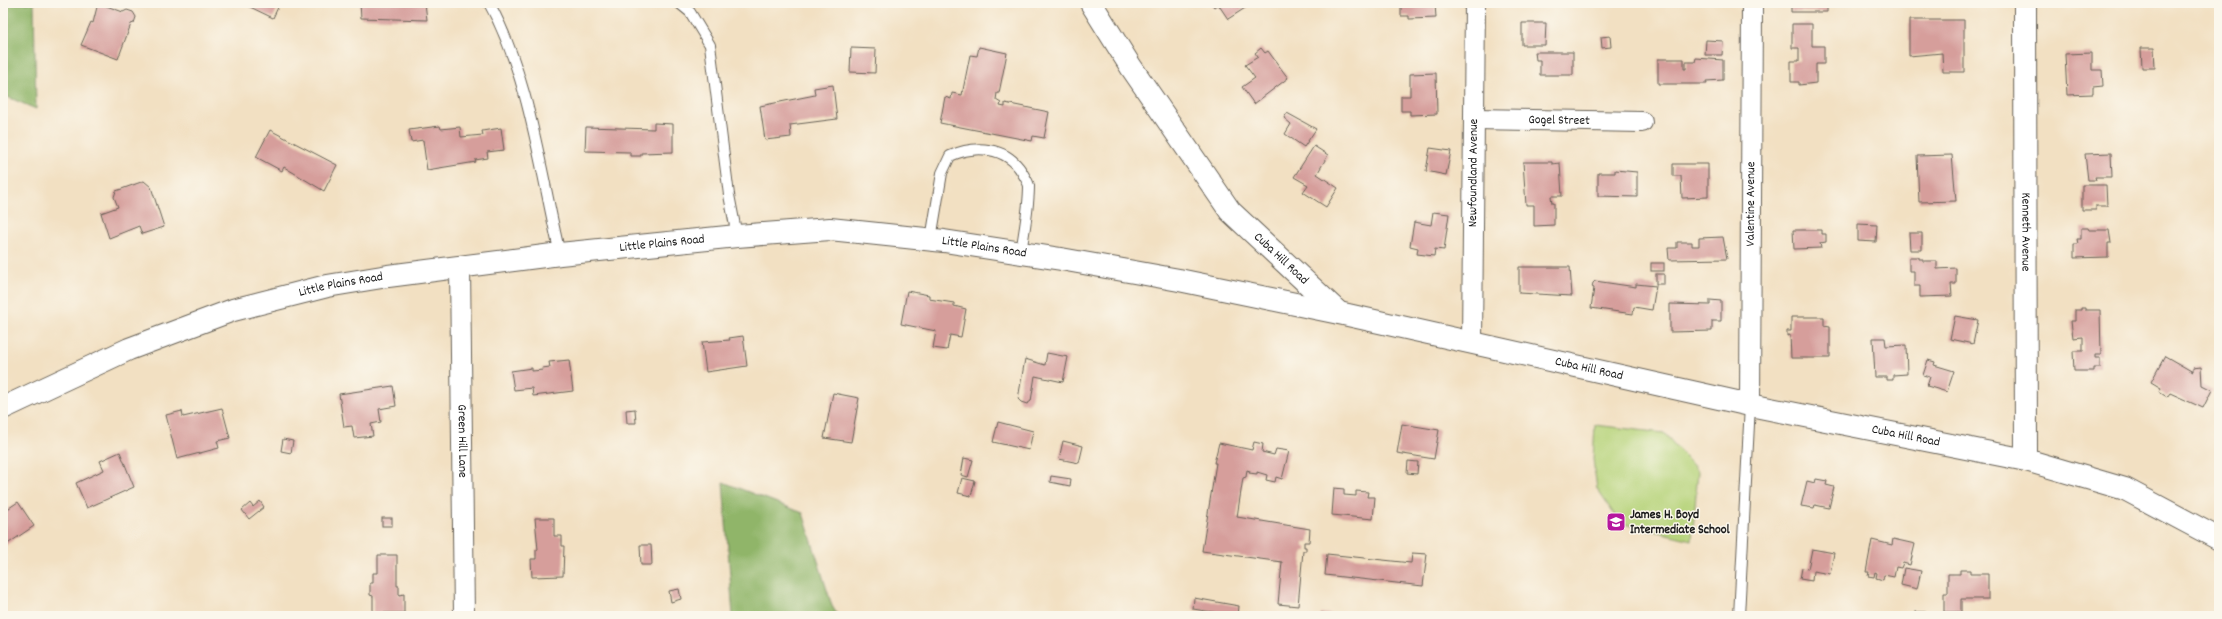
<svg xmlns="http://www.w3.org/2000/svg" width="2222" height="619" font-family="Dekko,sans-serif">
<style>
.green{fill:#b6d379;stroke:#69784a}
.forest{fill:#90b569;stroke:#566842}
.building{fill:#d69e9b}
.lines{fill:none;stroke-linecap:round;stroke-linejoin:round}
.lane-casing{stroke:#676156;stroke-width:12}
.street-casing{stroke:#676156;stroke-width:22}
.secondary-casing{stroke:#676156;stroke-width:24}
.lane{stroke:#fff;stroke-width:10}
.street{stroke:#fff;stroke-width:20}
.secondary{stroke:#fff;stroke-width:22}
.labels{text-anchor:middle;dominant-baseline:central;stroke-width:3;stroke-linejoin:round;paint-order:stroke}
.street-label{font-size:13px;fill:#1c1c1c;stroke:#fbf7ec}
.poi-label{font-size:13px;font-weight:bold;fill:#1c1c1c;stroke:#fbf7ec;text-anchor:start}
</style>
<rect width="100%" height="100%" fill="#fbf7ec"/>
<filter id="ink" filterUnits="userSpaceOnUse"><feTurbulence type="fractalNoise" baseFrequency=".025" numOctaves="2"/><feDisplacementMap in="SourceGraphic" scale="8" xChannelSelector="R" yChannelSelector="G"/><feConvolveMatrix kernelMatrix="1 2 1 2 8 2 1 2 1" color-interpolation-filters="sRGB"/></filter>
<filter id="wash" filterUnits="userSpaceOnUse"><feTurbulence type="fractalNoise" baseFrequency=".012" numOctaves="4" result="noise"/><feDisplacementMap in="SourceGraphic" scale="16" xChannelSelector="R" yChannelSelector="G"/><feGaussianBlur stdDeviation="0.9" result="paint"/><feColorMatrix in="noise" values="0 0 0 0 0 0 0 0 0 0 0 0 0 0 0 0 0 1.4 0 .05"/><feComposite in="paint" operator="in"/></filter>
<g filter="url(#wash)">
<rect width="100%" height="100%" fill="#f2e0c2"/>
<!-- green -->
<path class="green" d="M1595,425L1664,433L1698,471L1692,540L1620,523L1597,489L1593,459Z"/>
<!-- forest -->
<g class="forest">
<path d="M3,3H34L36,109L3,95Z"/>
<path d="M723,482L803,513L832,606L838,616H733Z"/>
</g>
<g id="blocks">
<!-- building -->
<g class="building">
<path d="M98,3L123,12L127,10L133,12L136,17L134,23L131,24L118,59L81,45L91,22L93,23Z"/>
<path d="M247,3H280L273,18L246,5Z"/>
<path d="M360,3H425L427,20L361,18Z"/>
<path d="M533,3H559V4L534,6Z"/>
<path d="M1211,3H1253L1228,19L1218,4L1214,7Z"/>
<path d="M1407,3H1435L1436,18L1409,19V16H1401V4Z"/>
<path d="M1787,3H1827V12H1791V5H1787Z"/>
<path d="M1909,20H1964V72H1943L1942,53L1909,56Z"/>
<path d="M1522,23H1546L1545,45H1522Z"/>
<path d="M1792,24H1812V46H1824V64H1816V83L1799,85V82H1791V61H1799V48H1792Z"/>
<path d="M1610,36L1611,47L1602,48L1601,37Z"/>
<path d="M1706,40L1723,41L1722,55H1705Z"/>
<path d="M979,47L1007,53L999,93H997L996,100L1001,103L1000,106L1005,107V103L1049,112L1044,138L1033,136L1032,141L940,123L945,97L951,99L952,93L962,95L970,55L977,56Z"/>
<path d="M851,48L876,49L875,73L850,72Z"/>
<path d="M1261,48L1265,53L1268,51L1288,78L1254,104L1242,87L1255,78L1245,65L1258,57L1255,53Z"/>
<path d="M2141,48H2154L2155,68H2142Z"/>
<path d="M1535,52H1573V75H1540V60H1536Z"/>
<path d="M2092,53V70H2102L2103,86L2093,87V94L2067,95L2065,54Z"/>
<path d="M1696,58L1723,60V80L1706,81L1707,84H1658V59H1684V69H1686V62H1695Z"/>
<path d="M1436,73L1437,114L1410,115V111H1401V96H1410V74Z"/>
<path d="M833,85L837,119L790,125L791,137L765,140L760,106L815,95L814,88Z"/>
<path d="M1287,113L1316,129L1304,147L1285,134L1291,124L1284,118Z"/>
<path d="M654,123L673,124V152L641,153V156H630V152L585,151L586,127L654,129Z"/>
<path d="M440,126L441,129L460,127L461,137L483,135L482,131L501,128L504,150L487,152L488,158L475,160L476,162L427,170L423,140L411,142L409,130Z"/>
<path d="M270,130L337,165L324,191L284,167L282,171L256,157Z"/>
<path d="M1314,146L1328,155L1317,174L1338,188L1326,207L1303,192L1308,185L1294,177Z"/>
<path d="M1430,148L1451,151L1446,175L1426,171Z"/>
<path d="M2111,153L2112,177H2095L2096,180H2088L2085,154Z"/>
<path d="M1952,155L1956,201L1919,202L1917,156Z"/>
<path d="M1523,162H1552V164L1560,163L1562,196H1551L1552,203H1554V225L1534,226V205H1526Z"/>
<path d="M1673,164H1708V197L1682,198L1681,176H1673Z"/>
<path d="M1615,170L1637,172V197L1598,196V173H1615Z"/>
<path d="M144,181L151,187L164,227L142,234L139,226L109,238L101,213L118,207L114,197L116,191Z"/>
<path d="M2082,185H2106L2107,206H2096V210H2082Z"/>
<path d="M1433,212L1449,214L1444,250L1435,249L1434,256L1417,254L1418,248L1410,246L1414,222L1431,225Z"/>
<path d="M1858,224L1877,225L1876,242L1858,241Z"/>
<path d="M2081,228H2088L2089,230H2109L2111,243H2108V257L2074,258V244H2078L2077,239H2081Z"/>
<path d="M1793,230H1821V234H1826V242L1820,243L1821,248L1794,249Z"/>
<path d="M1909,233H1922V250H1910Z"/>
<path d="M1723,237L1727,259L1669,260L1668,248H1677V242H1692V246H1699V238Z"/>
<path d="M1909,257H1919V259H1923V261H1937V269L1956,268V284H1951L1952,296L1920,297V286H1914V271H1909Z"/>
<rect x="1651" y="263" width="13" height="8"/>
<path d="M1519,267H1570L1572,296L1519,293Z"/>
<rect x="1656" y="274" width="8" height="10"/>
<path d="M1595,281L1636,287V284L1656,286L1652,310L1634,307L1633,314L1591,308L1594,288L1592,287L1593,283Z"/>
<path d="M907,291L929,295V299L954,303V306L966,309L961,337L950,335L947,350L933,348L936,331L901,324Z"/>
<path d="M1710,300L1721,301V321H1712V331L1670,332V304L1710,305Z"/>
<path d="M2081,308H2085V310H2100L2101,355H2095V358H2100V368H2094V371H2074L2073,351H2083V337L2073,338L2071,321H2075V310H2081Z"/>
<path d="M1955,316L1978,320L1973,344L1950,339Z"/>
<path d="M1791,317H1824V326L1830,327V358H1791L1790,335L1787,336V331H1791Z"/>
<path d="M743,336L747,366L706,372L702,342L730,340L729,338Z"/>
<path d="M1873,338H1885L1886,346L1906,345L1907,374L1893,375V380H1887V377H1875Z"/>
<path d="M1047,353L1068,357L1063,382L1035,376L1031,401L1027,404L1021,402L1018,399L1025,359L1045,365Z"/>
<path d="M2165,356L2193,372V368L2201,367L2202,385L2212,390L2203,408L2170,393L2167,397L2159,392L2161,388L2151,382Z"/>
<path d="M569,360L573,391L533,396L532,388L514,390L511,371L532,368V371L543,370L542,368L550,367L549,362Z"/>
<path d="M1928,360L1935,362L1934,365L1954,371L1947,392L1927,386L1930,377L1923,375Z"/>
<path d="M393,386L396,406L379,409L381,422L371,424L373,436L354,438L352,426L344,427L339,394Z"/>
<path d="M833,393L859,398L851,442L824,438Z"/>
<path d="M222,408L230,438L217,441L219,448L177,459L166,415L182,411L183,417Z"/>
<path d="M635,409L636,423H627L626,410Z"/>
<path d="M998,422L1033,431L1029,450L993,442Z"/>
<path d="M1402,424L1439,430L1434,459L1397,453Z"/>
<path d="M283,439L293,441L291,453L281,451Z"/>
<path d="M1063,441L1083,446L1079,463L1059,459Z"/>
<path d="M1254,442L1263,444L1262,452L1274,455L1276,449L1289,451L1282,479L1276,477L1275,482L1266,480L1267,475L1257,472V474L1249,473L1250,471L1247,470L1246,477L1243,478L1237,517L1310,529L1309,542H1304V547H1306V551H1303L1298,606L1278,604L1282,562L1202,551L1216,463H1214L1219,443L1252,450Z"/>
<path d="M120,452L134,487L87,508L76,483L104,470L100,461Z"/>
<path d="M964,458L973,460L968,477L961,475Z"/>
<path d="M1408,461L1418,462L1417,474L1407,473Z"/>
<path d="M1051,476L1071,479L1070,486L1050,482Z"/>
<path d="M962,478L975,481L971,496L958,493Z"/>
<path d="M1816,479L1827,481L1826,485L1834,487L1829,508L1815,505L1814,508L1801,506L1807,481L1815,483Z"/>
<path d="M1334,488L1344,489V495L1356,496V491L1368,492L1367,497H1375L1373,519L1332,515Z"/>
<path d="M260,501L264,507L249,519L242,510L250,503L253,507Z"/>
<path d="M18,502L34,526L3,547V509L6,510Z"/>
<rect x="382" y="518" width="10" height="8"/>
<path d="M535,518H554V536H562V546H564L563,576L532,577L531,559H536V550H538Z"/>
<path d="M1893,539L1915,544L1910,565L1903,563L1901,568L1896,567L1894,577L1884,575L1883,580L1876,578L1877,573L1875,572L1874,577L1868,576L1869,572H1866L1872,540L1892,545Z"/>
<path d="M640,545H651L652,565H641Z"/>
<path d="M1812,549L1834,553L1830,574L1813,571L1812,581L1800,579L1802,568L1808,569Z"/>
<path d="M1412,553L1427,554L1423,586L1325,575L1327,554L1411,563Z"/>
<path d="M378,555H397V586H399V595L404,594V613H373V596L370,595V583H373V573H378Z"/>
<path d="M1904,568L1921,571L1917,589L1901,585Z"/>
<path d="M1960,570H1970V574H1988V599H1961V612H1944V593H1948V574H1960Z"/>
<path d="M679,589L681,599L671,602L669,591Z"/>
<path d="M1194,598L1239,606L1238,616L1193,609Z"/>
<rect x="1916" y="612" width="9" height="4"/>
<path d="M1321,613L1336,615V616H1320Z"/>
</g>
</g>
</g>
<g filter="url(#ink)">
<use href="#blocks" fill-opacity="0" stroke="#676156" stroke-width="1"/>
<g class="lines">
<!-- lane casing -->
<g class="lane-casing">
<g id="lane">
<path d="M489,3C529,75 541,174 560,254"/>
<path d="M679,3L690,12L710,45L729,195L737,236"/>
<path d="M931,239L942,173L950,156C975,145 1006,146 1022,172C1024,176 1028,181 1029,186C1029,208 1024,231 1021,253"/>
<path d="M1739,616L1750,405"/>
</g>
</g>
<!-- street casing -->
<g class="street-casing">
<g id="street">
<path id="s1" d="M1475,119L1642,122"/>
<path id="s2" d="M460,267L464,616"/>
<path id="s3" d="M1472,343L1475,3"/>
<path id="s4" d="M1750,405L1752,3"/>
</g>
</g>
<!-- secondary casing -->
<g class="secondary-casing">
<g id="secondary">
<path id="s5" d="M1091,3L1131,67L1230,211L1339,313"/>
<path id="s6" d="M2025,3L2026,460"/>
<path id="s7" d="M3,408L129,349L233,310L327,286L388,276L560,254L737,236L830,229L944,241L1061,259L1179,280L1339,313L1750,405L2026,460L2125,489L2219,539"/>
</g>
</g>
<!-- lane -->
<use href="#lane" class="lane"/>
<!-- street -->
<use href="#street" class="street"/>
<!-- secondary -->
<use href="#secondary" class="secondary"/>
</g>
</g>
<!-- icons -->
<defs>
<g id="school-square" transform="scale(1)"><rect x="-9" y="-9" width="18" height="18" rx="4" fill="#b5179e" stroke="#fbf7ec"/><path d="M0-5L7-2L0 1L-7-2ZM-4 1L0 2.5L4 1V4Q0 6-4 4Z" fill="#fff"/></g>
</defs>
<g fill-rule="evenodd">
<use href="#school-square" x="1616" y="522"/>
</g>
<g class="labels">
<!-- street labels -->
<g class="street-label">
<text stroke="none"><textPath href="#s1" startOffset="84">Gogel Street</textPath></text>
<text stroke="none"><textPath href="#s3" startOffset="170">Newfoundland Avenue</textPath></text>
<text stroke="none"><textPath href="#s4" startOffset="201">Valentine Avenue</textPath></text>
<text stroke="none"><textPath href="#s6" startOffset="229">Kenneth Avenue</textPath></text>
<text stroke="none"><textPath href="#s7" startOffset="685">Little Plains Road</textPath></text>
<text stroke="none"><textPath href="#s7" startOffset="1009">Little Plains Road</textPath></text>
<text stroke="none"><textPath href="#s5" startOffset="320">Cuba Hill Road</textPath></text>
<text stroke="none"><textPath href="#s7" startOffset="361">Little Plains Road</textPath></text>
<text stroke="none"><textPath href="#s7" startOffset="1626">Cuba Hill Road</textPath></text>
<text stroke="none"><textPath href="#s7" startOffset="1950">Cuba Hill Road</textPath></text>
<text stroke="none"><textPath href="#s2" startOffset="174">Green Hill Lane</textPath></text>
</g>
<!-- poi labels -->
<g class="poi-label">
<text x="1630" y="515">James H. Boyd<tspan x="1630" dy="15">Intermediate School</tspan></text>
</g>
</g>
<!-- margin -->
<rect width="2222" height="619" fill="none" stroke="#fbf7ec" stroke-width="16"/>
</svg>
